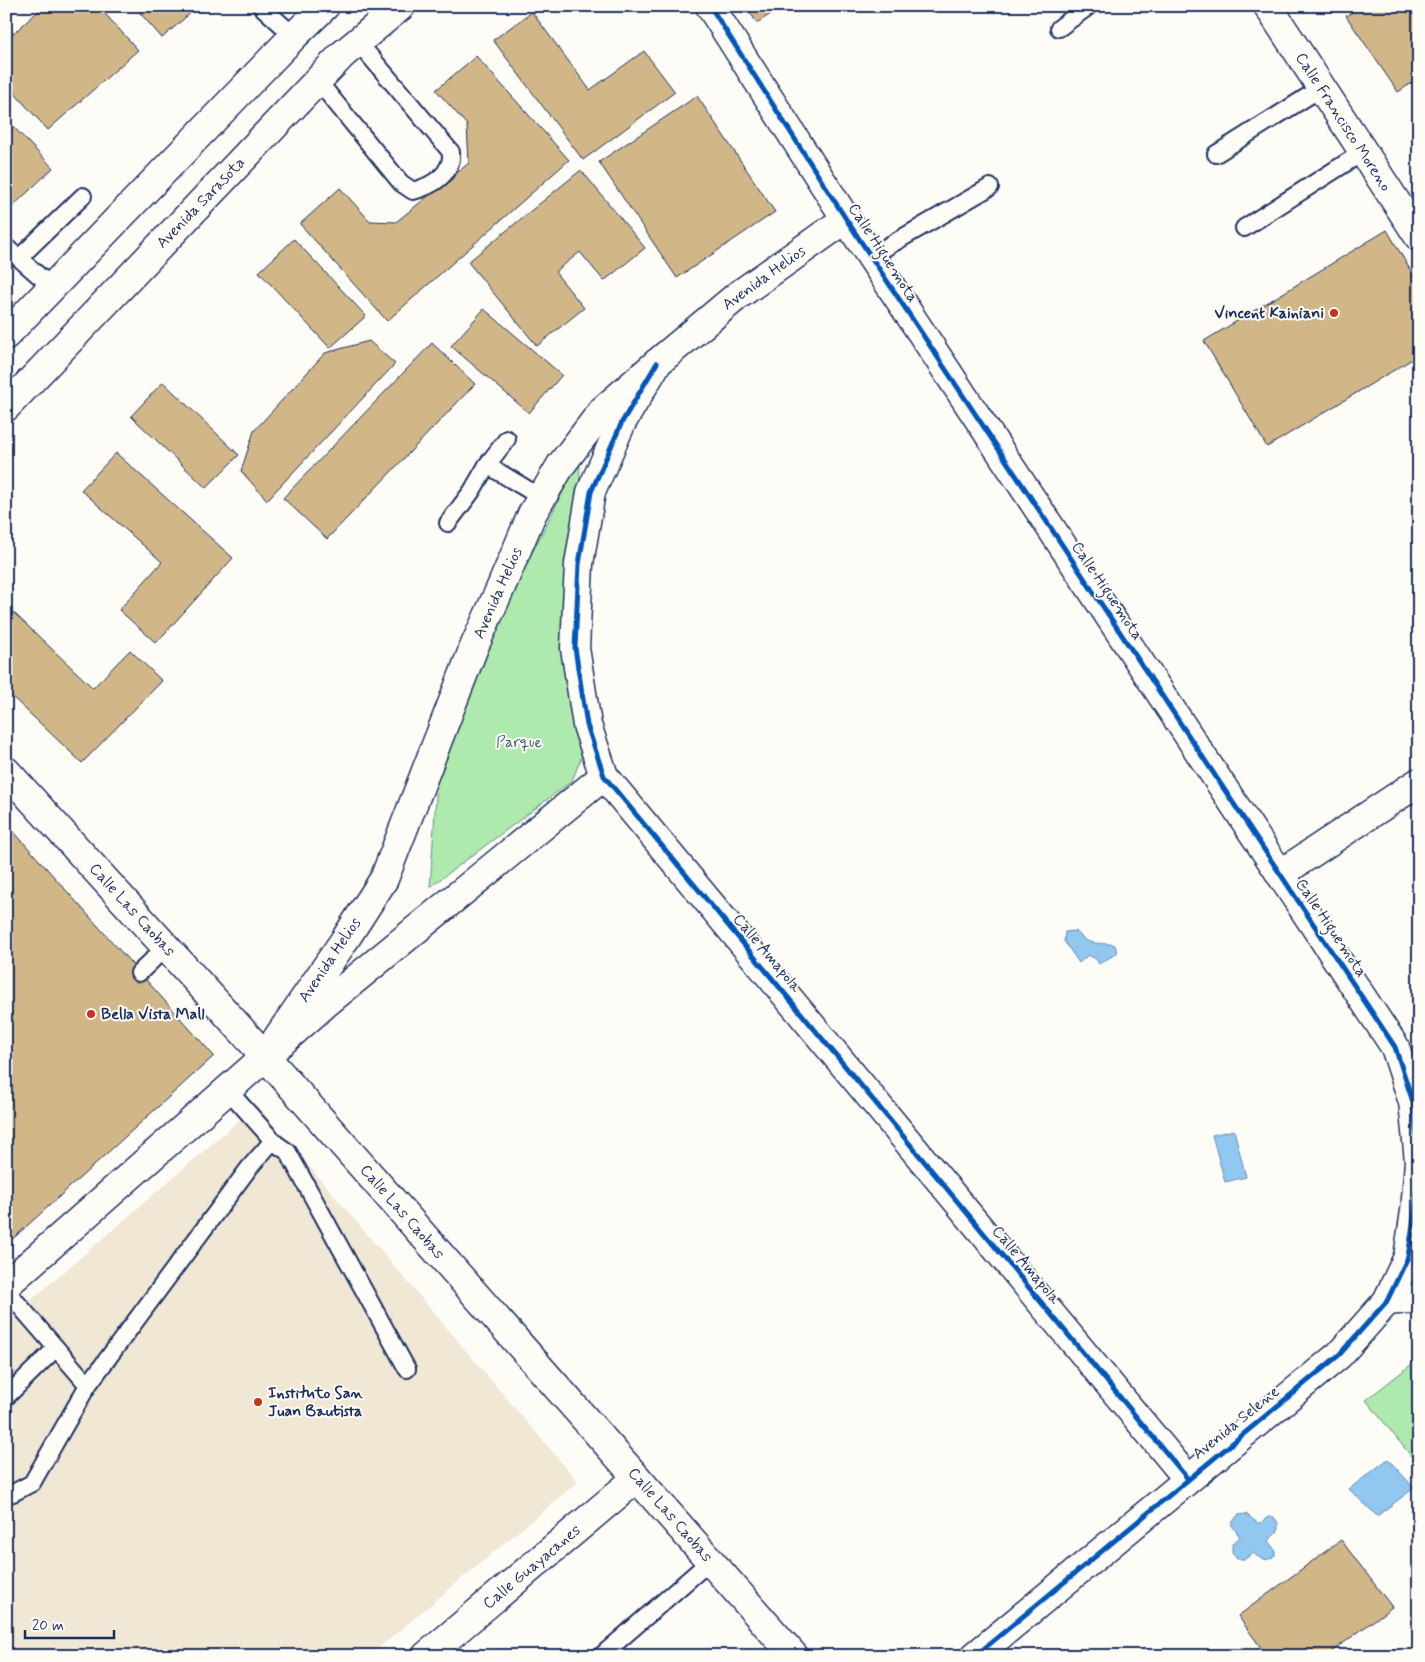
<svg xmlns="http://www.w3.org/2000/svg" width="1425" height="1662" font-family="Mynerve,sans-serif">
<style>
.built{fill:#f0e7d5}
.green{fill:#aee9ae;stroke:#648c86}
.water{fill:#92c7f0;stroke:#628ab6}
.building{fill:#d1b787;stroke:#1b2f5e}
.lines{fill:none;stroke-linecap:round;stroke-linejoin:round}
.lane-casing{stroke:#1b2f5e;stroke-width:20}
.street-casing{stroke:#1b2f5e;stroke-width:31}
.secondary-casing{stroke:#1b2f5e;stroke-width:31}
.lane{stroke:#fdfcf7;stroke-width:16}
.street{stroke:#fdfcf7;stroke-width:28}
.secondary{stroke:#fdfcf7;stroke-width:28}
.cycleway-casing{stroke:#fdfcf7;stroke-width:8}
.cycleway{stroke:#0057b8;stroke-width:5}
.poi-dot{fill:#c8321e;stroke:#fdfcf7;stroke-width:2}
.labels{text-anchor:middle;dominant-baseline:central;stroke-width:4;stroke-linejoin:round;paint-order:stroke}
.street-label{font-size:16px;fill:#1b2f5e;stroke:#fdfcf7}
.poi-label{font-size:16px;font-weight:bold;fill:#1b2f5e;stroke:#fdfcf7;text-anchor:start}
.park-label{font-size:16px;fill:#405e72;stroke:#fdfcf7}
</style>
<rect width="100%" height="100%" fill="#fdfcf7"/>
<filter id="ink" filterUnits="userSpaceOnUse"><feTurbulence type="fractalNoise" baseFrequency=".02" numOctaves="2"/><feDisplacementMap in="SourceGraphic" scale="10" xChannelSelector="R" yChannelSelector="G"/><feConvolveMatrix kernelMatrix="1 2 1 2 8 2 1 2 1" color-interpolation-filters="sRGB"/></filter>
<g filter="url(#ink)">
<!-- built -->
<path class="built" d="M257,1105L578,1482L369,1656H6V1322Z"/>
<!-- green -->
<g class="green">
<path d="M580,458L579,514L583,753L572,781L430,887L437,782L508,600Z"/>
<path d="M1416,1361L1419,1364V1466L1366,1400Z"/>
</g>
<!-- water -->
<g class="water">
<path d="M1076,931C1090,948 1097,941 1115,945L1117,953L1099,964L1096,959L1088,955L1079,963L1064,941L1065,932Z"/>
<path d="M1234,1130L1246,1177L1225,1182L1212,1135Z"/>
<path d="M1388,1459L1414,1488L1377,1516L1349,1489Z"/>
<path d="M1246,1514L1259,1524L1268,1517H1274L1278,1523V1531L1268,1541L1275,1550V1555C1267,1563 1260,1559 1253,1553L1245,1559H1237L1232,1553V1544L1240,1537L1231,1524L1238,1515Z"/>
</g>
<!-- building -->
<g class="building">
<path d="M44,6H98L138,50L48,130L6,84V40Z"/>
<path d="M134,6H193L195,9L162,38Z"/>
<path d="M746,6H783L757,23Z"/>
<path d="M1361,6H1419V78L1398,92L1346,16Z"/>
<path d="M532,12L590,90L644,51L675,92L583,160L493,40Z"/>
<path d="M476,56L569,160L387,321L300,224L340,188L370,221L396,222L469,163L467,125L436,90Z"/>
<path d="M697,96L775,212L677,278L599,162Z"/>
<path d="M6,119L53,168L12,207L6,201Z"/>
<path d="M581,170L645,248L604,281L580,252L555,272L584,308L537,346L468,262Z"/>
<path d="M1387,230L1419,285V355L1267,447L1204,341Z"/>
<path d="M294,239L366,316L330,348L259,272Z"/>
<path d="M484,309L562,375L529,413L451,346Z"/>
<path d="M369,341L395,364L267,500L241,471L254,431L325,353Z"/>
<path d="M432,343L475,384L327,539L283,498Z"/>
<path d="M163,382L239,455L206,488L131,416Z"/>
<path d="M116,453L233,558L156,643L119,610L162,562L81,490Z"/>
<path d="M13,612L93,688L130,650L162,681L82,763L6,691V620Z"/>
<path d="M6,823L214,1056L6,1245Z"/>
<path d="M1341,1540L1392,1607L1326,1656H1267L1238,1616Z"/>
</g>
<g class="lines">
<!-- lane casing -->
<g class="lane-casing">
<g id="lane">
<path d="M261,6L294,36"/>
<path d="M1059,28L1089,6"/>
<path d="M318,81L401,183L413,191C432,186 453,174 451,152L358,42"/>
<path d="M1216,154L1321,88"/>
<path d="M1244,228L1363,152"/>
<path d="M6,247L52,287"/>
<path d="M871,256L990,187"/>
<path d="M19,258L83,196"/>
<path d="M487,465L507,439"/>
<path d="M448,523L472,491L487,465L542,498"/>
<path d="M139,973L166,947"/>
<path d="M227,1089L276,1144"/>
<path d="M6,1290L88,1385L249,1168L270,1144L275,1143L288,1152L407,1369"/>
<path d="M6,1397L56,1348"/>
<path d="M6,1494L13,1493L32,1483L88,1385"/>
<path d="M601,1656L710,1561"/>
</g>
</g>
<!-- street casing -->
<g class="street-casing">
<g id="street">
<path d="M710,6L846,219L1395,1047L1413,1102L1419,1161L1415,1211L1408,1257L1387,1301L1339,1355L975,1656"/>
<path d="M1268,6L1419,237"/>
<path d="M657,363L622,422L591,492L579,564L575,648L587,725L604,776L1188,1479"/>
<path d="M6,771L265,1056L794,1656"/>
<path d="M1280,874L1419,782"/>
<path d="M265,1056L344,941L384,879L474,647L501,587L532,514L561,465L603,410L657,363L737,296L846,219"/>
<path d="M6,1285L325,1004L604,776"/>
<path d="M1387,1301L1419,1298"/>
<path d="M426,1656L637,1478"/>
</g>
</g>
<!-- secondary casing -->
<g class="secondary-casing">
<g id="secondary">
<path d="M6,335L294,36L325,6"/>
<path d="M6,407L342,55L401,6"/>
</g>
</g>
<!-- lane -->
<use href="#lane" class="lane"/>
<!-- street -->
<use href="#street" class="street"/>
<!-- secondary -->
<use href="#secondary" class="secondary"/>
<!-- cycleway casing -->
<g class="cycleway-casing">
<g id="cycleway">
<path d="M710,6L846,219L1395,1047L1413,1102L1419,1161L1415,1211L1408,1257L1387,1301L1339,1355L975,1656"/>
<path d="M657,363L622,422L591,492L579,564L575,648L587,725L604,776L1188,1479"/>
</g>
</g>
<!-- cycleway -->
<use href="#cycleway" class="cycleway"/>
</g>
</g>
<!-- markers -->
<g class="poi-dot">
<circle cx="1334" cy="313" r="5"/>
<circle cx="91" cy="1014" r="5"/>
<circle cx="258" cy="1402" r="5"/>
</g>
<g class="labels">
<!-- street labels -->
<g class="street-label">
<text transform="translate(1343 122) rotate(57)">Calle Francisco Moreno</text>
<text transform="translate(201 203) rotate(-46)">Avenida Sarasota</text>
<text transform="translate(883 253) rotate(57)">Calle Higuemota</text>
<text transform="translate(764 278) rotate(-36)">Avenida Helios</text>
<text transform="translate(1107 591) rotate(56)">Calle Higuemota</text>
<text transform="translate(498 593) rotate(-66)">Avenida Helios</text>
<text transform="translate(132 910) rotate(48)">Calle Las Caobas</text>
<text transform="translate(1331 928) rotate(56)">Calle Higuemota</text>
<text transform="translate(767 953) rotate(50)">Calle Amapola</text>
<text transform="translate(330 960) rotate(-56)">Avenida Helios</text>
<text transform="translate(402 1212) rotate(49)">Calle Las Caobas</text>
<text transform="translate(1026 1265) rotate(50)">Calle Amapola</text>
<text transform="translate(1236 1423) rotate(-39)">Avenida Selene</text>
<text transform="translate(670 1515) rotate(49)">Calle Las Caobas</text>
<text transform="translate(532 1567) rotate(-40)">Calle Guayacanes</text>
</g>
<!-- poi labels -->
<g class="poi-label">
<text x="1324" y="313" text-anchor="end">Vincent Kainiani</text>
<text x="101" y="1014">Bella Vista Mall</text>
<text x="268" y="1393">Instituto San<tspan x="268" dy="18">Juan Bautista</tspan></text>
</g>
<!-- park labels -->
<g class="park-label">
<text x="519" y="742">Parque</text>
</g>
</g>
<!-- margin -->
<rect width="1425" height="1662" fill="none" stroke="#fdfcf7" stroke-width="25"/>
<rect x="12" y="12" width="1400" height="1637" fill="none" stroke="#1b2f5e" stroke-width="2" filter="url(#ink)"/>
<!-- scale -->
<path d="M25 1630v8h89v-8" fill="none" stroke="#1b2f5e" stroke-width="2.5"/>
<text x="32" y="1630" font-size="15" fill="#1b2f5e" stroke="#fdfcf7" stroke-width="4" paint-order="stroke">20 m</text>
</svg>
